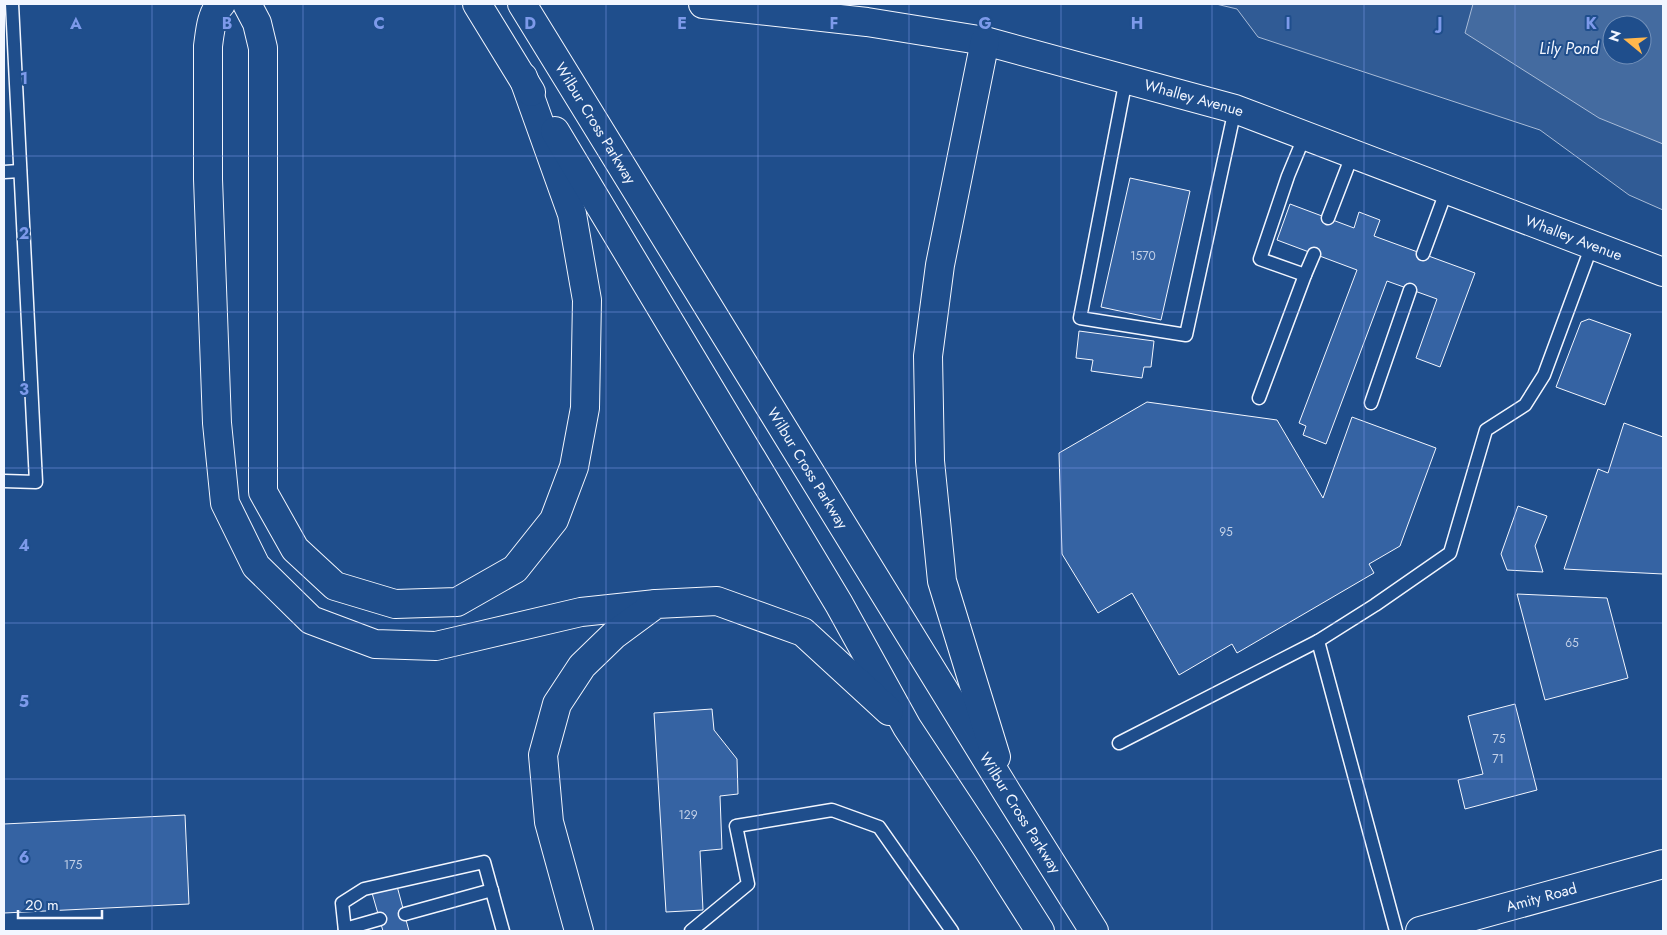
<svg xmlns="http://www.w3.org/2000/svg" width="1667" height="935" font-family="Jost,sans-serif">
<style>
.green{fill:#305b95;stroke:#a8bbd7;fill-rule:evenodd}
.water{fill:#446ba0;stroke:#a8bbd7;fill-rule:evenodd}
.building{fill:#3563a3;stroke:#f2f6ff}
.lines{fill:none;stroke-linecap:round;stroke-linejoin:round}
.service-casing{stroke:#f2f6ff;stroke-width:15}
.primary-casing{stroke:#f2f6ff;stroke-width:30}
.motorway-casing{stroke:#f2f6ff;stroke-width:30}
.service{stroke:#1f4e8c;stroke-width:12}
.primary{stroke:#1f4e8c;stroke-width:28}
.motorway{stroke:#1f4e8c;stroke-width:28}
.grid{fill:none;stroke:#7d9aea;stroke-width:1;stroke-opacity:0.55}
.labels{text-anchor:middle;dominant-baseline:central;stroke-width:4;stroke-linejoin:round;paint-order:stroke}
.number-label{font-size:12px;fill:#c3d1e8}
.street-label{font-size:15px;fill:#f2f6ff;stroke:#1f4e8c}
.water-label{font-size:16px;font-style:italic;fill:#f2f6ff;stroke:#1f4e8c}
.grid-label{font-size:16px;text-anchor:middle;font-weight:bold;fill:#7d9aea;stroke:#1f4e8c;stroke-width:4;stroke-linejoin:round;paint-order:stroke}
</style>
<rect width="100%" height="100%" fill="#1f4e8c"/>
<!-- green -->
<path class="green" d="M1216,4H1663V210L1629,195L1540,130L1258,37L1237,9ZM1612,25H1642V55H1612Z"/>
<!-- water -->
<path class="water" d="M1473,4H1663V144L1599,118L1465,33ZM1612,25H1642V55H1612Z"/>
<!-- building -->
<g class="building">
<path d="M1130,178L1190,191L1161,320L1101,307Z"/>
<path d="M1290,204L1354,228L1359,212L1380,220L1374,236L1475,273L1440,367L1416,358L1437,299L1387,281L1326,444L1303,435L1306,426L1299,423L1357,270L1277,240Z"/>
<path d="M1589,319L1631,334L1605,405L1556,387L1581,322Z"/>
<path d="M1079,331L1154,341L1151,367H1144L1142,378L1091,371L1093,360L1076,358Z"/>
<path d="M1147,402L1277,420L1323,498L1352,417L1436,448L1400,546L1369,564L1374,573L1237,653L1232,644L1179,675L1132,593L1098,613L1062,554L1059,453Z"/>
<path d="M1624,423L1663,437V574L1564,569L1598,469L1608,473Z"/>
<path d="M1518,506L1547,516L1535,546L1543,572L1507,570L1501,554Z"/>
<path d="M1517,594L1607,598L1628,678L1545,700Z"/>
<path d="M1515,704L1537,790L1465,809L1458,780L1483,774L1468,716Z"/>
<path d="M712,709L714,730L737,759L738,794L720,796L722,849L700,851L703,910L666,912L654,713Z"/>
<path d="M185,815L189,904L4,913V824Z"/>
<path d="M397,886L409,931H383L372,893Z"/>
</g>
<g class="lines">
<!-- service casing -->
<g class="service-casing">
<g id="service">
<path d="M1126,79L1080,318L1186,335L1235,109"/>
<path d="M4,172L20,171"/>
<path d="M1328,218L1353,153"/>
<path d="M1423,254L1447,189"/>
<path d="M1305,275L1314,254"/>
<path d="M1259,398L1305,275L1260,259L1288,176L1305,135"/>
<path d="M1371,403L1410,290"/>
<path d="M4,481L36,482L12,4"/>
<path d="M1318,641L1396,931"/>
<path d="M1119,743L1318,641L1375,605L1450,553L1486,430L1525,405L1544,375L1592,245"/>
<path d="M405,914L492,890"/>
<path d="M345,929L380,919"/>
<path d="M345,931L342,903L364,889L484,862L503,931"/>
<path d="M691,931L748,884L736,826L832,810L879,827L952,931"/>
</g>
</g>
<!-- primary casing -->
<g class="primary-casing">
<g id="primary">
<path id="s1" d="M703,4L867,22L985,41L1235,109L1663,272"/>
<path id="s2" d="M1420,931L1663,864"/>
</g>
</g>
<!-- motorway casing -->
<g class="motorway-casing">
<g id="motorway">
<path d="M221,4C211,14 210,32 208,46V179L217,423L225,503L256,566L311,620L375,644L436,646L581,612L656,604"/>
<path d="M247,4L257,23L263,48V492L295,549L335,586L395,604L457,602L515,569L554,520L574,467L585,408L587,300L572,214L523,77"/>
<path d="M477,4L531,92"/>
<path id="s3" d="M522,4L1008,794L1094,931"/>
<path d="M985,41L940,265L928,356L930,461L942,581L996,757"/>
<path d="M555,131L839,604L907,727L989,851L1040,931"/>
<path d="M579,931L549,822L543,755L557,704L582,666L614,635L656,604L717,601L803,632L889,711"/>
</g>
</g>
<!-- service -->
<use href="#service" class="service"/>
<!-- primary -->
<use href="#primary" class="primary"/>
<!-- motorway -->
<use href="#motorway" class="motorway"/>
</g>
<!-- grid -->
<path class="grid" d="M152,4V931M303,4V931M455,4V931M606,4V931M758,4V931M909,4V931M1061,4V931M1212,4V931M1364,4V931M1515,4V931M4,156H1663M4,312H1663M4,468H1663M4,623H1663M4,779H1663"/>
<g class="labels">
<!-- number labels -->
<g class="number-label">
<text x="1143" y="256">1570</text>
<text x="1226" y="532">95</text>
<text x="1572" y="643">65</text>
<text x="1499" y="739">75</text>
<text x="1498" y="759">71</text>
<text x="688" y="815">129</text>
<text x="73" y="865">175</text>
</g>
<!-- street labels -->
<g class="street-label">
<text stroke="none"><textPath href="#s1" startOffset="501">Whalley Avenue</textPath></text>
<text stroke="none"><textPath href="#s3" startOffset="140">Wilbur Cross Parkway</textPath></text>
<text stroke="none"><textPath href="#s1" startOffset="906">Whalley Avenue</textPath></text>
<text stroke="none"><textPath href="#s3" startOffset="545">Wilbur Cross Parkway</textPath></text>
<text stroke="none"><textPath href="#s3" startOffset="950">Wilbur Cross Parkway</textPath></text>
<text stroke="none"><textPath href="#s2" startOffset="126">Amity Road</textPath></text>
</g>
<!-- water labels -->
<g class="water-label">
<text x="1569" y="48">Lily Pond</text>
</g>
</g>
<g class="grid-label">
<text x="76" y="29">A</text>
<text x="227" y="29">B</text>
<text x="379" y="29">C</text>
<text x="530" y="29">D</text>
<text x="682" y="29">E</text>
<text x="834" y="29">F</text>
<text x="985" y="29">G</text>
<text x="1137" y="29">H</text>
<text x="1288" y="29">I</text>
<text x="1440" y="29">J</text>
<text x="1591" y="29">K</text>
<text x="24" y="84">1</text>
<text x="24" y="239">2</text>
<text x="24" y="395">3</text>
<text x="24" y="551">4</text>
<text x="24" y="707">5</text>
<text x="24" y="863">6</text>
</g>
<!-- border -->
<rect width="1667" height="935" fill="none" stroke="#f2f6ff" stroke-width="10"/>
<!-- north arrow -->
<g transform="translate(1627 40) rotate(288)"><circle r="24" fill="#1f4e8c" stroke="#7391ba"/>
<path d="M0-4L9 19L0 12L-9 19Z" fill="#ffb74d"/>
<text y="-8" font-size="14" font-weight="bold" text-anchor="middle" fill="#f2f6ff">N</text>
</g>
<!-- scale -->
<path d="M18 910v8h84v-8" fill="none" stroke="#f2f6ff" stroke-width="2.5"/>
<text x="25" y="910" font-size="15" fill="#f2f6ff" stroke="#1f4e8c" stroke-width="4" paint-order="stroke">20 m</text>
</svg>
